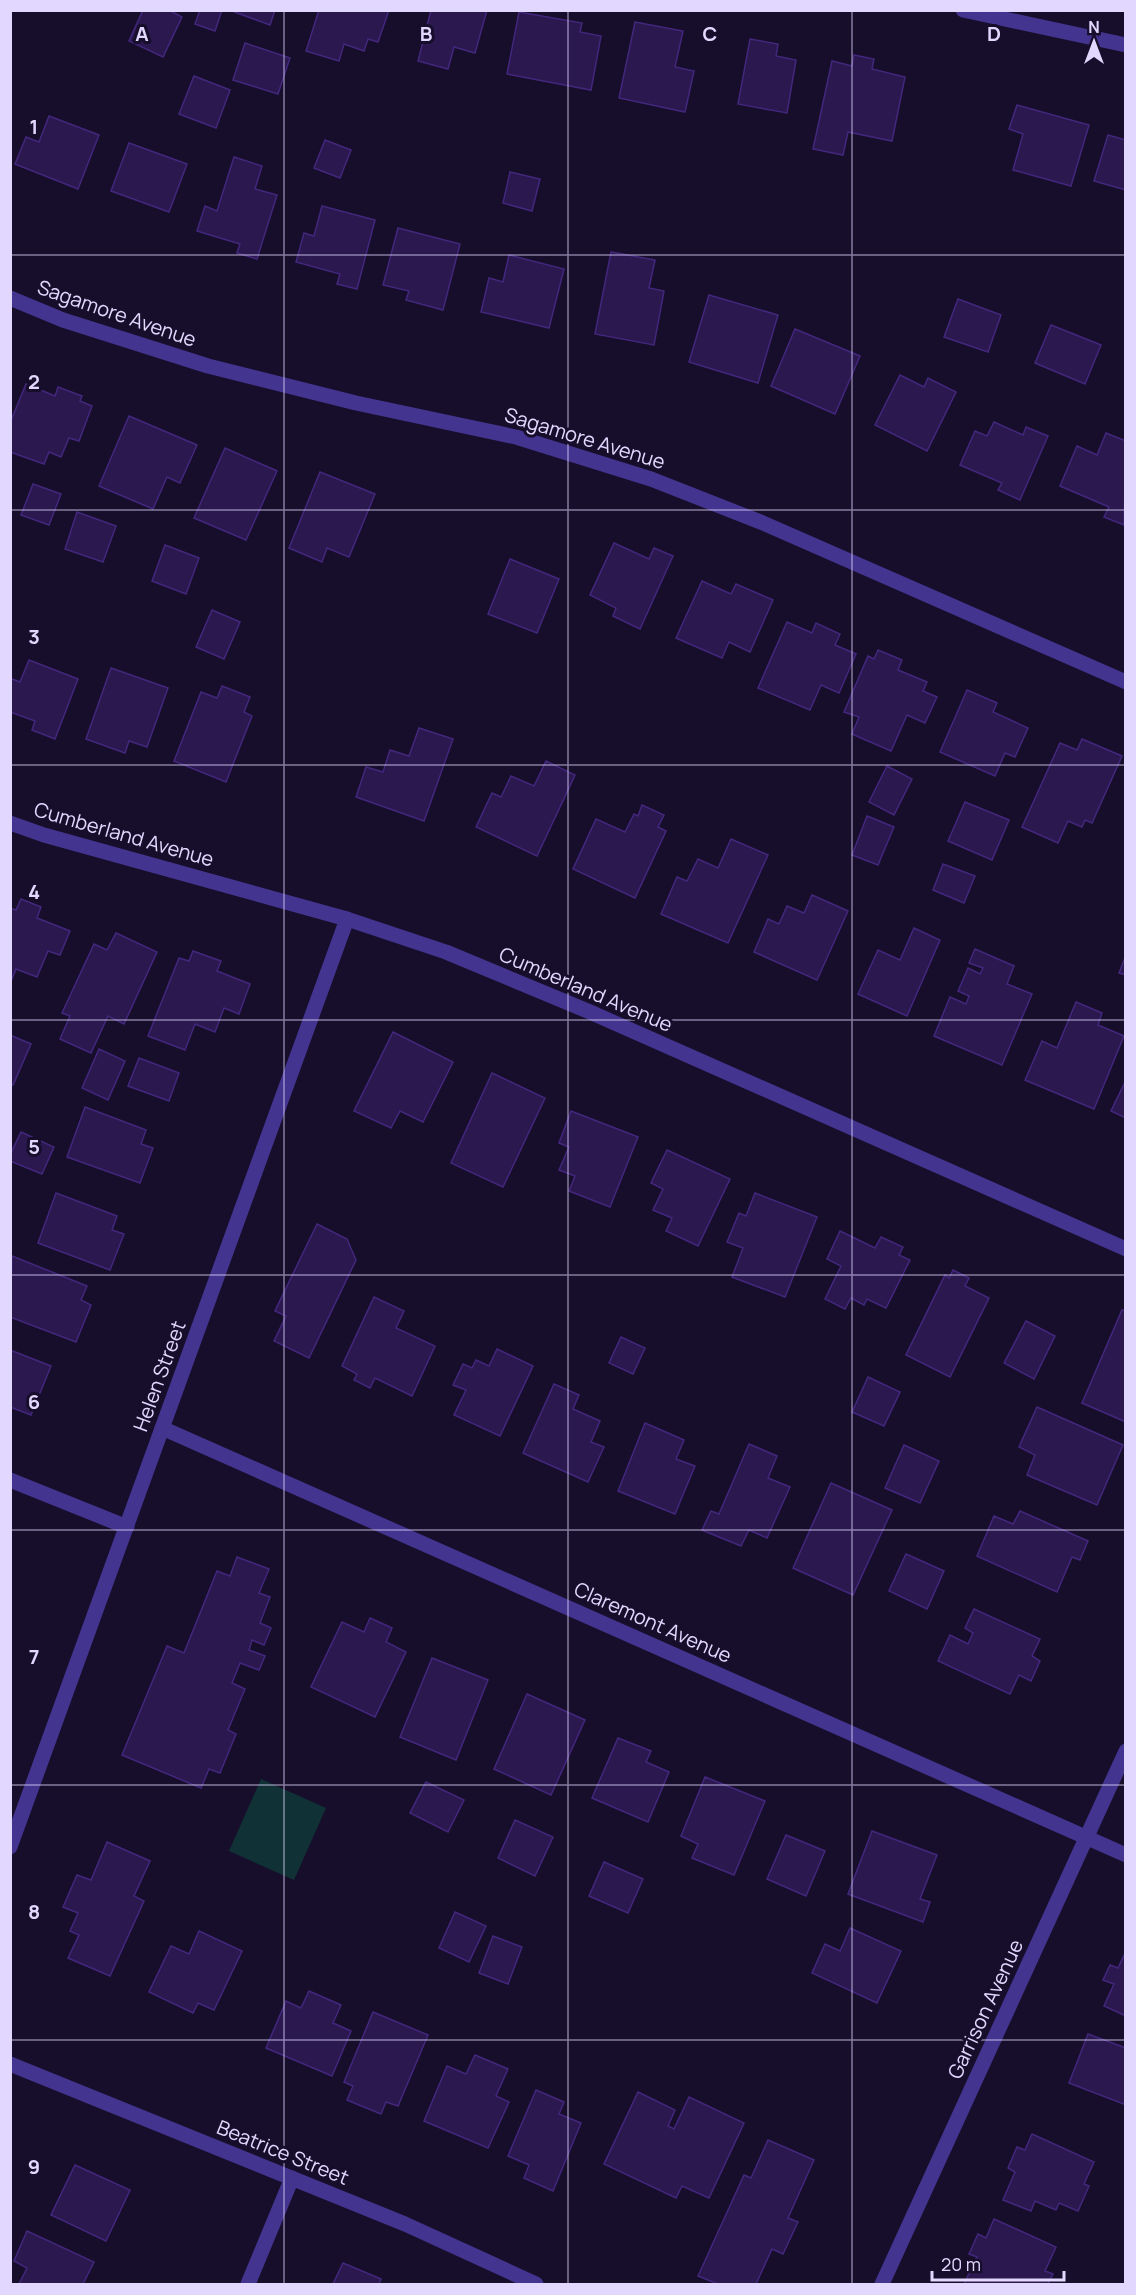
<svg xmlns="http://www.w3.org/2000/svg" width="1136" height="2295" font-family="Manrope,sans-serif">
<style>
.green{fill:#103236}
.building{fill:#2a184e;stroke:#43277d;stroke-width:1.5}
.lines{fill:none;stroke-linecap:round;stroke-linejoin:round}
.minor{stroke:#43348f;stroke-width:15}
.tertiary{stroke:#43348f;stroke-width:15}
.grid{fill:none;stroke:#e2d8ff;stroke-width:1.5;stroke-opacity:0.55}
.labels{text-anchor:middle;dominant-baseline:central;stroke-width:6;stroke-linejoin:round;paint-order:stroke}
.street-label{font-size:20px;fill:#e2d8ff;stroke:#170e2b}
.grid-label{font-size:20px;text-anchor:middle;font-weight:bold;fill:#e2d8ff;stroke:#170e2b;stroke-width:6;stroke-linejoin:round;paint-order:stroke}
</style>
<rect width="100%" height="100%" fill="#170e2b"/>
<!-- green -->
<path class="green" d="M261,1779L326,1808L294,1880L229,1851Z"/>
<!-- building -->
<g class="building">
<path d="M143,10H169L182,17L163,57L129,41Z"/>
<path d="M200,10H222L215,31L195,24Z"/>
<path d="M229,10H275L270,25Z"/>
<path d="M319,10H389L378,42L368,39L364,51L344,44L339,61L306,51Z"/>
<path d="M431,10H487L475,53L454,47L448,69L418,61Z"/>
<path d="M519,12L582,23L580,32L601,36L591,90L507,74Z"/>
<path d="M635,22L683,31L675,67L694,71L685,112L619,98Z"/>
<path d="M750,39L778,44L776,56L796,60L787,113L738,104Z"/>
<path d="M245,43L290,58L278,94L233,80Z"/>
<path d="M854,55L874,59L872,69L905,77L892,141L848,132L843,155L813,149L832,61L852,66Z"/>
<path d="M194,76L230,90L216,128L179,114Z"/>
<path d="M1017,105L1089,125L1071,186L1013,170L1023,134L1009,129Z"/>
<path d="M49,116L99,135L78,189L15,164L26,137L39,142Z"/>
<path d="M1108,135L1126,140V190L1094,181Z"/>
<path d="M325,140L351,150L340,178L314,168Z"/>
<path d="M129,143L187,164L169,212L111,191Z"/>
<path d="M234,157L262,166L255,189L277,195L257,259L237,253L240,244L197,231L205,206L217,211Z"/>
<path d="M510,172L540,179L532,211L503,203Z"/>
<path d="M322,206L375,220L357,289L337,284L340,274L296,262L304,233L314,236Z"/>
<path d="M398,228L460,244L443,310L406,300L409,291L383,285Z"/>
<path d="M611,252L655,260L649,288L664,291L654,345L595,334Z"/>
<path d="M509,255L564,269L549,328L481,312L489,278L503,282Z"/>
<path d="M709,295L778,315L758,383L689,362Z"/>
<path d="M958,299L1001,315L988,352L944,337Z"/>
<path d="M1051,325L1101,345L1085,384L1035,363Z"/>
<path d="M795,329L860,356L835,414L771,386Z"/>
<path d="M900,375L924,387L928,378L956,392L927,451L875,425Z"/>
<path d="M26,384L55,396L58,387L82,396L80,401L92,406L79,441L69,438L61,457L49,452L44,464L10,452V423Z"/>
<path d="M129,416L197,445L180,483L167,477L153,509L99,486Z"/>
<path d="M994,422L1023,435L1026,427L1048,436L1020,500L998,490L1002,483L960,465L975,431L987,436Z"/>
<path d="M1106,433L1126,441L1124,525L1104,517L1109,507L1060,486L1077,446L1097,455Z"/>
<path d="M225,448L277,471L246,540L194,518Z"/>
<path d="M320,472L375,494L349,557L327,548L322,562L289,548Z"/>
<path d="M33,484L61,494L49,525L21,515Z"/>
<path d="M77,512L116,526L103,562L65,549Z"/>
<path d="M614,543L649,559L654,548L673,556L640,629L613,616L616,608L590,595Z"/>
<path d="M165,545L199,558L186,594L152,581Z"/>
<path d="M510,559L559,579L537,633L488,614Z"/>
<path d="M702,581L731,594L736,584L773,600L750,652L729,642L722,658L676,638Z"/>
<path d="M212,610L240,622L224,659L196,647Z"/>
<path d="M787,622L812,633L816,623L840,634L835,645L856,654L839,693L821,685L810,710L758,688Z"/>
<path d="M878,650L902,660L898,670L927,682L923,691L937,697L925,723L907,715L891,751L852,734L859,717L844,712L868,656L874,659Z"/>
<path d="M29,660L78,679L55,739L32,730L35,721L10,712V678L20,682Z"/>
<path d="M111,668L168,688L147,747L129,741L125,753L86,739Z"/>
<path d="M222,686L250,697L244,712L252,716L226,782L174,761L201,692L217,698Z"/>
<path d="M967,690L997,703L993,712L1028,728L1015,757L1005,753L995,776L940,752Z"/>
<path d="M419,728L453,739L424,821L356,797L366,767L383,772L390,750L409,756Z"/>
<path d="M1082,739L1122,756L1092,823L1085,820L1082,827L1068,821L1058,843L1022,827L1060,743L1077,750Z"/>
<path d="M546,761L575,775L537,856L476,827L492,793L501,797L511,776L534,786Z"/>
<path d="M887,766L912,779L894,815L869,802Z"/>
<path d="M965,802L1009,820L992,860L948,841Z"/>
<path d="M642,805L664,815L658,827L666,831L635,898L573,869L596,819L625,832L634,814L638,816Z"/>
<path d="M867,816L894,827L878,865L852,855Z"/>
<path d="M731,839L768,855L728,943L661,914L677,877L687,881L698,859L718,868Z"/>
<path d="M943,864L975,876L964,903L933,890Z"/>
<path d="M812,895L848,911L817,980L754,952L768,919L779,924L787,906L804,913Z"/>
<path d="M21,899L41,907L37,918L70,931L60,955L48,951L37,977L16,969L10,984V908L16,910Z"/>
<path d="M914,928L940,940L907,1016L858,994L878,950L900,960Z"/>
<path d="M116,933L157,952L124,1024L108,1016L91,1053L60,1039L70,1016L62,1013L94,944L107,950Z"/>
<path d="M975,949L1014,966L1007,984L1032,994L1002,1065L934,1036L950,997L966,1004L969,996L958,991L968,968L980,974L983,968L969,963Z"/>
<path d="M193,951L221,961L217,971L250,984L239,1014L224,1008L215,1032L195,1024L185,1050L148,1036L179,958L189,961Z"/>
<path d="M1126,955V975L1119,973Z"/>
<path d="M1076,1002L1102,1013L1098,1025L1124,1036L1094,1109L1025,1080L1042,1041L1057,1048Z"/>
<path d="M393,1032L453,1062L423,1122L400,1111L391,1128L354,1111Z"/>
<path d="M10,1035L31,1044L13,1085L10,1084Z"/>
<path d="M99,1049L125,1061L108,1100L82,1088Z"/>
<path d="M139,1058L179,1073L169,1101L128,1086Z"/>
<path d="M492,1073L545,1098L503,1187L451,1163Z"/>
<path d="M1126,1080V1118L1111,1111Z"/>
<path d="M85,1107L146,1130L141,1144L153,1148L140,1183L67,1157Z"/>
<path d="M571,1111L638,1137L610,1207L569,1191L575,1176L559,1170L569,1147L559,1143Z"/>
<path d="M21,1132L54,1147L42,1174L10,1161V1155Z"/>
<path d="M667,1150L730,1179L698,1246L666,1231L672,1218L653,1210L663,1189L651,1183Z"/>
<path d="M56,1193L117,1216L112,1230L124,1234L110,1270L38,1243Z"/>
<path d="M755,1193L817,1217L785,1297L732,1277L743,1248L727,1242L739,1213L746,1216Z"/>
<path d="M317,1224L347,1239L356,1260L309,1358L274,1341L286,1316L275,1311Z"/>
<path d="M840,1231L875,1248L881,1237L903,1247L899,1255L910,1260L886,1308L867,1299L864,1305L851,1298L845,1309L825,1299L841,1266L827,1259Z"/>
<path d="M12,1256L87,1286L81,1300L91,1305L76,1342L10,1317Z"/>
<path d="M953,1270L969,1278L965,1286L989,1298L950,1377L906,1355L945,1275L949,1278Z"/>
<path d="M374,1297L404,1311L396,1328L435,1346L412,1396L375,1378L370,1388L354,1380L357,1374L342,1366Z"/>
<path d="M1122,1310L1126,1311V1422L1082,1403Z"/>
<path d="M1026,1321L1055,1336L1034,1379L1004,1363Z"/>
<path d="M621,1337L645,1348L633,1374L609,1363Z"/>
<path d="M497,1349L533,1366L500,1436L454,1415L466,1390L453,1385L463,1364L472,1368L476,1360L489,1366Z"/>
<path d="M10,1350L51,1366L31,1415L10,1407Z"/>
<path d="M868,1377L900,1392L884,1426L852,1412Z"/>
<path d="M554,1384L579,1395L573,1409L600,1421L591,1442L604,1447L588,1482L523,1453Z"/>
<path d="M1037,1407L1123,1445L1097,1505L1027,1475L1035,1455L1019,1447Z"/>
<path d="M645,1423L684,1440L676,1459L695,1466L675,1514L618,1491Z"/>
<path d="M749,1444L777,1456L768,1478L790,1487L767,1538L749,1530L741,1546L702,1530L711,1511L719,1514Z"/>
<path d="M904,1445L939,1461L920,1503L885,1488Z"/>
<path d="M831,1483L892,1510L853,1595L793,1568Z"/>
<path d="M1020,1511L1088,1541L1080,1560L1072,1557L1057,1592L977,1556L994,1516L1013,1524Z"/>
<path d="M906,1554L944,1571L927,1609L889,1591Z"/>
<path d="M237,1557L269,1569L259,1593L270,1597L260,1623L271,1628L264,1645L252,1640L249,1650L265,1656L259,1670L240,1663L232,1683L245,1689L228,1730L236,1734L220,1773L209,1769L201,1788L122,1755L167,1646L184,1653L217,1571L230,1576Z"/>
<path d="M974,1609L1040,1639L1032,1656L1040,1661L1031,1681L1019,1675L1010,1694L938,1661L950,1635L968,1644L973,1633L965,1628Z"/>
<path d="M370,1618L392,1628L386,1642L406,1652L375,1717L311,1687L342,1622L364,1632Z"/>
<path d="M432,1658L488,1680L456,1760L400,1737Z"/>
<path d="M527,1694L585,1720L551,1795L494,1769Z"/>
<path d="M618,1738L651,1751L646,1762L669,1772L648,1822L592,1798Z"/>
<path d="M705,1777L765,1801L734,1875L692,1858L698,1844L681,1836Z"/>
<path d="M426,1782L464,1800L448,1832L410,1813Z"/>
<path d="M515,1820L553,1837L535,1876L498,1858Z"/>
<path d="M872,1831L937,1855L920,1899L930,1902L923,1922L848,1894Z"/>
<path d="M786,1835L825,1851L806,1896L767,1879Z"/>
<path d="M107,1842L150,1861L134,1896L144,1901L110,1976L68,1958L79,1935L70,1931L78,1913L63,1907L77,1875L91,1880Z"/>
<path d="M604,1862L643,1879L628,1913L589,1896Z"/>
<path d="M455,1912L486,1926L469,1962L439,1948Z"/>
<path d="M850,1928L901,1951L877,2003L812,1973L825,1944L840,1951Z"/>
<path d="M199,1931L242,1951L214,2010L198,2003L193,2013L149,1992L171,1946L189,1954Z"/>
<path d="M493,1936L522,1947L508,1984L479,1973Z"/>
<path d="M1126,1951V2016L1104,2006L1114,1984L1103,1980L1110,1965L1118,1968Z"/>
<path d="M309,1991L341,2005L333,2023L351,2031L332,2076L266,2048L286,2001L301,2008Z"/>
<path d="M373,2012L428,2035L398,2106L386,2102L381,2114L347,2100L353,2086L344,2082Z"/>
<path d="M1088,2034L1126,2048V2105L1069,2083Z"/>
<path d="M475,2055L508,2069L496,2096L509,2102L488,2148L424,2121L447,2066L466,2074Z"/>
<path d="M536,2090L564,2102L559,2114L581,2123L553,2191L524,2178L529,2165L508,2156Z"/>
<path d="M638,2092L675,2110L668,2126L674,2129L689,2097L744,2123L709,2198L682,2186L676,2198L604,2164Z"/>
<path d="M1032,2134L1094,2162L1084,2184L1089,2186L1078,2211L1059,2203L1056,2210L1035,2201L1031,2211L1003,2200L1015,2172L1008,2168L1017,2147L1025,2150Z"/>
<path d="M768,2140L814,2160L788,2218L798,2222L783,2254L772,2249L756,2284H718L698,2276L744,2175L751,2178Z"/>
<path d="M75,2165L130,2190L106,2241L51,2215Z"/>
<path d="M994,2219L1056,2247L1045,2271L1053,2274L1048,2284H964L977,2257L969,2254L978,2234L986,2238Z"/>
<path d="M27,2231L94,2262L83,2284H19L27,2268L14,2261Z"/>
<path d="M343,2263L381,2279L379,2284H333Z"/>
</g>
<g class="lines">
<!-- minor -->
<g class="minor">
<path d="M963,10L1126,45"/>
<path d="M10,298L63,320L208,366L356,403L516,437L651,479L763,523L1126,682"/>
<path d="M10,823L44,835L347,919L446,952L590,1012L1126,1249"/>
<path d="M162,1428L1126,1855"/>
<path d="M10,1480L127,1527"/>
<path d="M10,1847L347,919"/>
<path d="M10,2064L405,2224L536,2284"/>
<path d="M248,2284L292,2178"/>
</g>
<!-- tertiary -->
<path class="tertiary" d="M882,2284L1126,1751"/>
</g>
<!-- grid -->
<path class="grid" d="M284,10V2284M568,10V2284M852,10V2284M10,255H1126M10,510H1126M10,765H1126M10,1020H1126M10,1275H1126M10,1530H1126M10,1785H1126M10,2040H1126"/>
<g class="labels">
<!-- street labels -->
<g class="street-label">
<text transform="translate(117 313) rotate(19)">Sagamore Avenue</text>
<text transform="translate(585 438) rotate(17)">Sagamore Avenue</text>
<text transform="translate(124 834) rotate(16)">Cumberland Avenue</text>
<text transform="translate(586 989) rotate(23)">Cumberland Avenue</text>
<text transform="translate(159 1376) rotate(-70)">Helen Street</text>
<text transform="translate(653 1622) rotate(24)">Claremont Avenue</text>
<text transform="translate(985 2009) rotate(-65)">Garrison Avenue</text>
<text transform="translate(283 2152) rotate(22)">Beatrice Street</text>
</g>
</g>
<g class="grid-label">
<text x="142" y="41">A</text>
<text x="426" y="41">B</text>
<text x="710" y="41">C</text>
<text x="994" y="41">D</text>
<text x="34" y="134">1</text>
<text x="34" y="389">2</text>
<text x="34" y="644">3</text>
<text x="34" y="899">4</text>
<text x="34" y="1154">5</text>
<text x="34" y="1409">6</text>
<text x="34" y="1664">7</text>
<text x="34" y="1919">8</text>
<text x="34" y="2174">9</text>
</g>
<!-- border -->
<rect width="1136" height="2295" fill="none" stroke="#e2d8ff" stroke-width="24"/>
<!-- north arrow -->
<g transform="translate(1094 42)" stroke="#170e2b" stroke-width="4.5" paint-order="stroke">
<path d="M0-4.5L10 22L0 15L-10 22Z" fill="#e2d8ff"/>
<text y="-9" font-size="16" font-weight="bold" text-anchor="middle" fill="#e2d8ff">N</text>
</g>
<!-- scale -->
<path d="M932 2271v9h132v-9" fill="none" stroke="#e2d8ff" stroke-width="3"/>
<text x="941" y="2271" font-size="18" fill="#e2d8ff" stroke="#170e2b" stroke-width="4.5" paint-order="stroke">20 m</text>
</svg>
